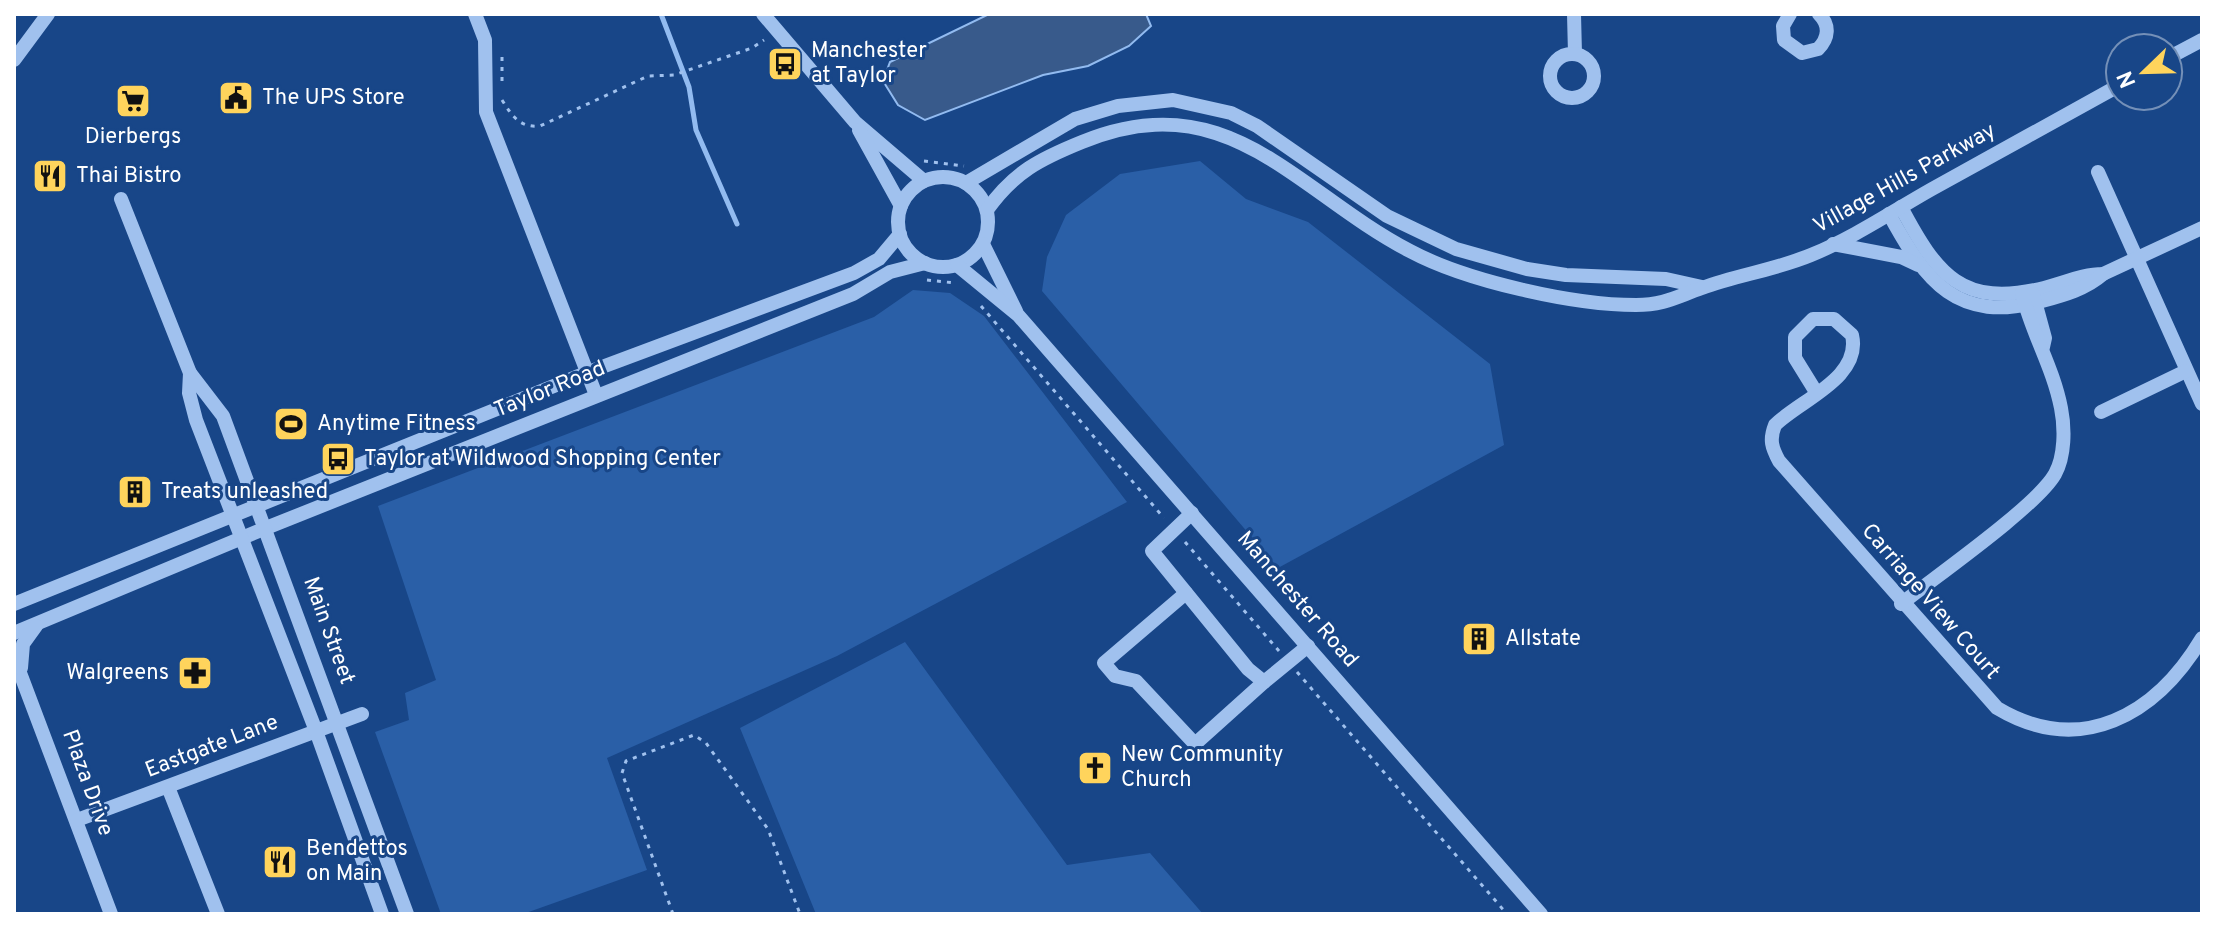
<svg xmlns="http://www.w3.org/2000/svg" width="2216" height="928" font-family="Overpass,sans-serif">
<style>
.green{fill:#2a5fa7}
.water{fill:#385a8b;stroke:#92bbf0;stroke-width:2}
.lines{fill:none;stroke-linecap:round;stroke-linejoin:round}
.stream{stroke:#92bbf0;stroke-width:5}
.path{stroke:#a0c1ee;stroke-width:3;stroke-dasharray:4 6;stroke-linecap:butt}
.minor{stroke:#a0c1ee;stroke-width:14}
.labels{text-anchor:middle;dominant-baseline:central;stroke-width:6;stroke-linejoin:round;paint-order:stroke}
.poi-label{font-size:22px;fill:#fff;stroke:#184688;text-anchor:start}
.street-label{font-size:22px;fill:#fff;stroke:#184688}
</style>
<rect width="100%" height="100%" fill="#184688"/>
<!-- green -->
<g class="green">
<path d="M1200,161L1246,199L1308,222L1490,364L1504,445L1278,568L1042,291L1047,257L1066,215L1120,174Z"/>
<path d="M913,290L950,293L984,316L1127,502L837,656L607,758L647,870L523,914H441L375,732L409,720L405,693L436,680L378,506L874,317Z"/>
<path d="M905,642L1067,865L1150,853L1203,914H816L740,728Z"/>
</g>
<!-- water -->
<path class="water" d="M989,14H1146L1151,26L1129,46L1088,66L1043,75L925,120L898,105L883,81L890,62Z"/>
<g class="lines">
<!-- stream -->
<path class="stream" d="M661,14L689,87L696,130L737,224"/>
<!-- path -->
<g class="path">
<path d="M502,57V85"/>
<path d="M502,100C512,116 520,128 540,126L648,76L674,75L752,48L764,40"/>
<path d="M924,161L964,166"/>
<path d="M927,280L955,283"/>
<path d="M981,306L1164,518"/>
<path d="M1185,542L1279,651"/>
<path d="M1297,672L1507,914"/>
<path d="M673,914L622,773L626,761L694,735L706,743L768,829L800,914"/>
</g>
<!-- minor -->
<g class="minor">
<path d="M475,14L485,40L486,112L596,395"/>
<path d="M763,14L855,122L924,181"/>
<path d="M1574,14L1575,54"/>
<path d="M1790,14L1783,26L1784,40L1802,53L1818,49C1829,38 1830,25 1819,14"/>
<circle cx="1572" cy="76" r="22"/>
<path d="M2168,58L2202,40"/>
<path d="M14,60L48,14"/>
<path d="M859,130L901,206"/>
<path d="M2098,172L2202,404"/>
<circle cx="943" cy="222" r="45"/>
<path d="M966,183L1075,119L1118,106L1173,100L1231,113L1257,126L1387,216L1456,249L1527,269L1566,275L1666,279L1702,287"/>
<path d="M121,199L190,373"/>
<path d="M1901,207C1937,275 1962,308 2044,288C2064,283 2083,274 2103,274L2202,228"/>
<path d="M987,210C1014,172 1040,159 1082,142C1228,82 1295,191 1410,251C1466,281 1573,305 1636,305C1664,305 1676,297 1702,288C1737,275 1775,270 1811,255C1853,238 1893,211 1932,189C1995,154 2057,120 2120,85"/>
<path d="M1889,214C1926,282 1957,324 2042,301C2064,295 2086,289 2103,274"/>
<path d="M983,244L1016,311"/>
<path d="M1833,244L1901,257L1918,265"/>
<path d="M957,265L1018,315L1541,914"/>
<path d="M2033,294L2045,338L2043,347"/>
<path d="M1816,392L1795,358V337L1813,319H1834L1852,335C1862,378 1800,400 1775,425C1769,440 1772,448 1779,461L1997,708C2081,758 2156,715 2202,638"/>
<path d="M2101,412L2186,371"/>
<path d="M1192,513L1152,551L1248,669L1264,682L1308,646"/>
<path d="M1186,593L1104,663L1115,676L1136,681L1195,744L1264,682"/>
<path d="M14,604L586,373L854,273L879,259L900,234"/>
<path d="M1901,604C1935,577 2037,506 2055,474C2065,456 2065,428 2061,408C2053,367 2032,334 2022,293"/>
<path d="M14,633L266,528L853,294L890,272L925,263"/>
<path d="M14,657L111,914"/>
<path d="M21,668L23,644L36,626"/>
<path d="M168,787L218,914"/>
<path d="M77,820L362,714"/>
<path d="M382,914L316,731L196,420L189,393L190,373L223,416L407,914"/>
</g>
</g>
<!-- icons -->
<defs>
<g id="bus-square" transform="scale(1.8)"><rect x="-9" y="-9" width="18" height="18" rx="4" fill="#ffd45c" stroke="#184688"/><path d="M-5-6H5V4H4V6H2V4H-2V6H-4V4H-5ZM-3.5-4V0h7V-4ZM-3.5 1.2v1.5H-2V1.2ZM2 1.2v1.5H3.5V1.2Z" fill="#111"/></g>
<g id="civic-square" transform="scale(1.8)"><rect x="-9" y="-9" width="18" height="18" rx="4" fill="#ffd45c" stroke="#184688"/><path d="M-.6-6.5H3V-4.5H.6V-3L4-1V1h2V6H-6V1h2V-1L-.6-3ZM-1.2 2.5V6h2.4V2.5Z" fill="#111"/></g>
<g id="supermarket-square" transform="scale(1.8)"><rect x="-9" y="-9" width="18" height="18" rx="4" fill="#ffd45c" stroke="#184688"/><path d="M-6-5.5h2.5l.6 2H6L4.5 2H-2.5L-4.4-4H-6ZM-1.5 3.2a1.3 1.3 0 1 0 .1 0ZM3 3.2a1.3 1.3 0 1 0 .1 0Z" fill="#111"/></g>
<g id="restaurant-square" transform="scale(1.8)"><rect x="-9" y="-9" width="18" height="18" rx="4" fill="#ffd45c" stroke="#184688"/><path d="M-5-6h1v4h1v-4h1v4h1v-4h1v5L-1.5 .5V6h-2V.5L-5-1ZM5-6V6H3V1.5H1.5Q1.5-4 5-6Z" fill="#111"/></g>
<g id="stadium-square" transform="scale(1.8)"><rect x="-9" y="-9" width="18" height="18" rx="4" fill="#ffd45c" stroke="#184688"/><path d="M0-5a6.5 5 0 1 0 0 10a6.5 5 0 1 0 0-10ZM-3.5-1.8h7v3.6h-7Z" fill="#111"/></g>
<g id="building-square" transform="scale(1.8)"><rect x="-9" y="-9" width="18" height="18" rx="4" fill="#ffd45c" stroke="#184688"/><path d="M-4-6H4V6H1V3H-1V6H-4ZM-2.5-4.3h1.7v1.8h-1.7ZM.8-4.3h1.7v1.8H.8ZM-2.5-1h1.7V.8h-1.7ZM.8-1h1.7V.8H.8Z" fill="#111"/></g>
<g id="pharmacy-square" transform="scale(1.8)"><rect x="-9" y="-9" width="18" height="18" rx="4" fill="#ffd45c" stroke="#184688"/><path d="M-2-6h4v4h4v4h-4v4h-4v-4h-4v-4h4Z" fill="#111"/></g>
<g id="church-square" transform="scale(1.8)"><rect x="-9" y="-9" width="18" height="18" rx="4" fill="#ffd45c" stroke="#184688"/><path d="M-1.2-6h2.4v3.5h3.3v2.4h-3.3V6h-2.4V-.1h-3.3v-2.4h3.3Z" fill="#111"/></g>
</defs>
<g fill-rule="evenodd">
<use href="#bus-square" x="785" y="64"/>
<use href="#civic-square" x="236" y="98"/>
<use href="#supermarket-square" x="133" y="101"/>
<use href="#restaurant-square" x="50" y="176"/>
<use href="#stadium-square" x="291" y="424"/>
<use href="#bus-square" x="338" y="459"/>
<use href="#building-square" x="135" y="492"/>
<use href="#building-square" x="1479" y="639"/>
<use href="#pharmacy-square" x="195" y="673"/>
<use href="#church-square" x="1095" y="768"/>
<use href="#restaurant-square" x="280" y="862"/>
</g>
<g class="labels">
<!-- poi labels -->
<g class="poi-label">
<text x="811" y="51">Manchester<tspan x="811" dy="25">at Taylor</tspan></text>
<text x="262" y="98">The UPS Store</text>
<text x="133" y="137" text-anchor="middle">Dierbergs</text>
<text x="76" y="176">Thai Bistro</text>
<text x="317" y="424">Anytime Fitness</text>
<text x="364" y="459">Taylor at Wildwood Shopping Center</text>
<text x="161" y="492">Treats unleashed</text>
<text x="1505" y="639">Allstate</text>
<text x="169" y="673" text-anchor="end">Walgreens</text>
<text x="1121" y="755">New Community<tspan x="1121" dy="25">Church</tspan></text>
<text x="306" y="849">Bendettos<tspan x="306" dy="25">on Main</tspan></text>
</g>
<!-- street labels -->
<g class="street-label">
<text transform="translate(1905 179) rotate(-29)">Village Hills Parkway</text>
<text transform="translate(550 390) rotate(-22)">Taylor Road</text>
<text transform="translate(1297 600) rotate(49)">Manchester Road</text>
<text transform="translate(1930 602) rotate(49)">Carriage View Court</text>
<text transform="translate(328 631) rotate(70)">Main Street</text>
<text transform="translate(212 747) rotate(-21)">Eastgate Lane</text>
<text transform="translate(87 783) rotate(70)">Plaza Drive</text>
</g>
</g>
<!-- border -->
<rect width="2216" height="928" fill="none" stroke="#ffffff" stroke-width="32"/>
<!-- north arrow -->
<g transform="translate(2144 72) rotate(247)"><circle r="38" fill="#184688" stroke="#7490b8" stroke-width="2"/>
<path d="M0-6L14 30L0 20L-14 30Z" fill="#ffd45c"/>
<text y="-12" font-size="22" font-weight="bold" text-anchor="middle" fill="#ffffff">N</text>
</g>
</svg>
